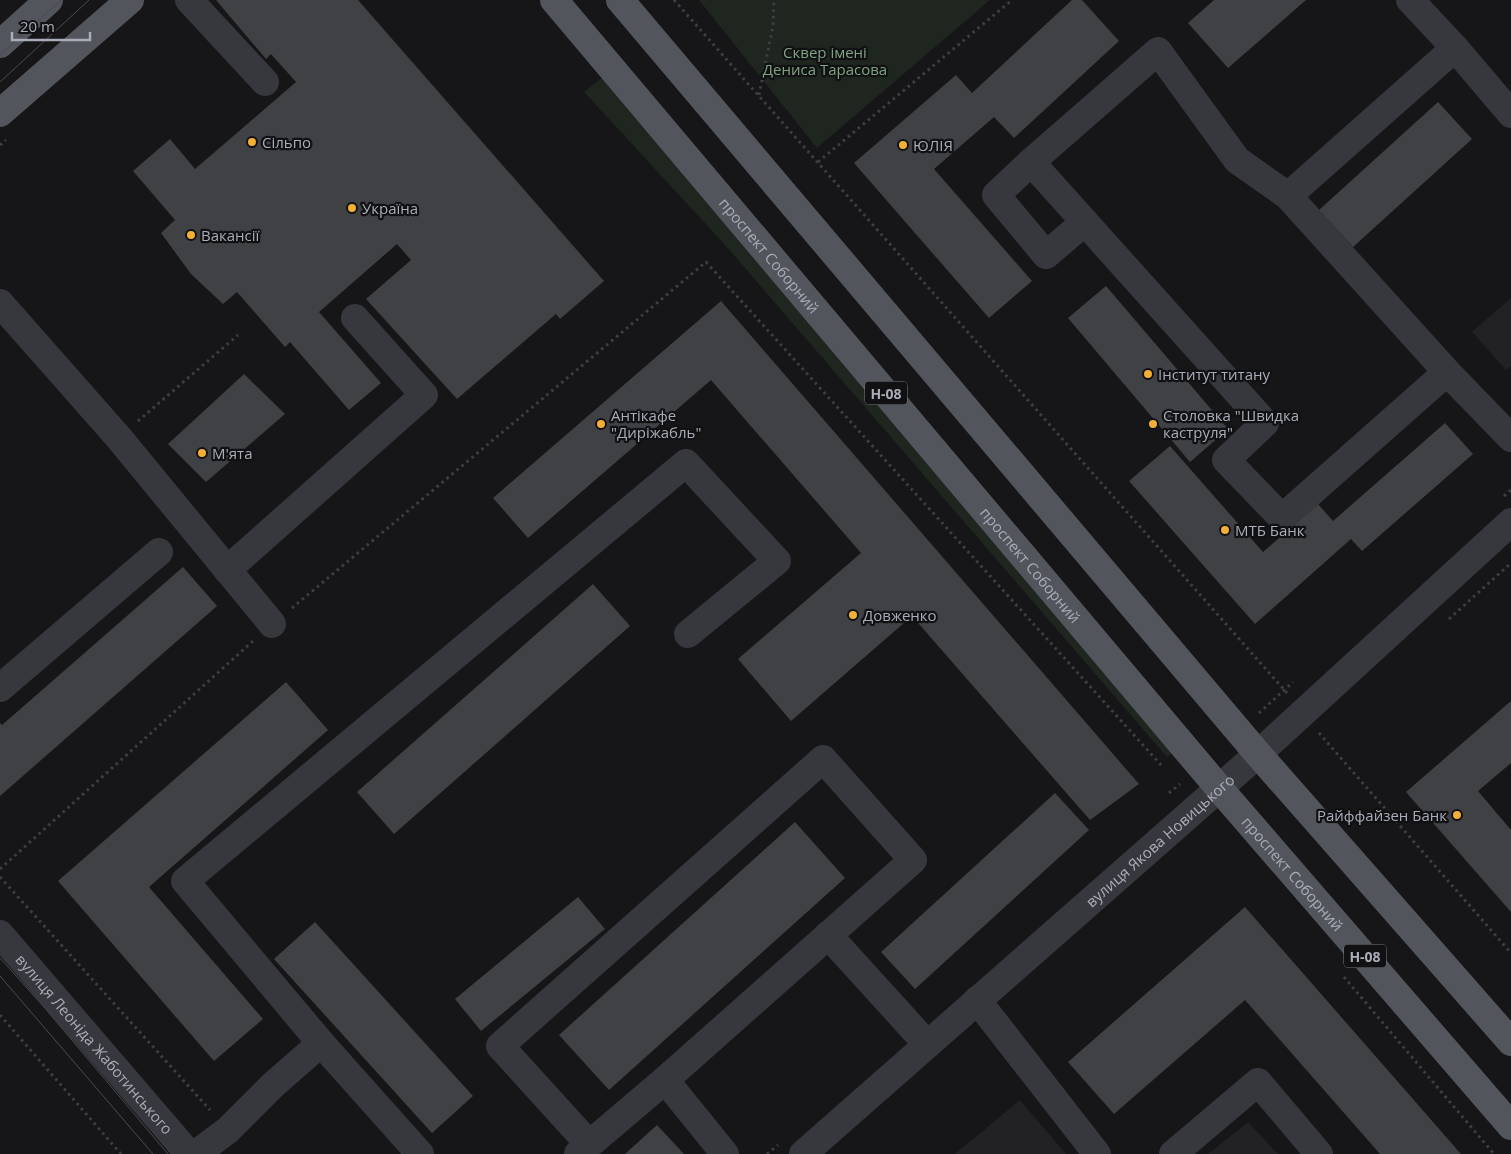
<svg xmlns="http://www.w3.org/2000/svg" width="1511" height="1154" font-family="'Open Sans',sans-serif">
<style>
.built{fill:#222225}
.green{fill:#1e261f}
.building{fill:#404145}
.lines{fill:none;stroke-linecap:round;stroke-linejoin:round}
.path{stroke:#3d3f44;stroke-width:3;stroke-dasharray:2.5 4;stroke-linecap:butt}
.minor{stroke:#37383d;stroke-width:28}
.major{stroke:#53555c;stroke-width:28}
.tram{stroke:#4a4c52;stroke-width:1}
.poi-dot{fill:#f2b134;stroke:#111113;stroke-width:2}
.labels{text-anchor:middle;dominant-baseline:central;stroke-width:4.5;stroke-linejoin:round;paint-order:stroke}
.shield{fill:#111113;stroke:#7b7e86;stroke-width:1}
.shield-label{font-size:14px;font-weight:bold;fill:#a8adb8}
.park-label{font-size:15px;fill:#7fa381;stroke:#111113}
.poi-label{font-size:15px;fill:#a8adb8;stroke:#111113;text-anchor:start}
.street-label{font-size:15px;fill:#a8adb8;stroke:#111113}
</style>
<rect width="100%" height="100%" fill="#161618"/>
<!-- built -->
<g class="built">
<path d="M1511,298V366L1506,370L1472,332Z"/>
<path d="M1020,1100L1066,1154H955Z"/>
<path d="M1248,1122L1278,1154H1208Z"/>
</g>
<!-- green -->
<g class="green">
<path d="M699,0H990L817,148Z"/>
<path d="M604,76L1178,749L1167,757L726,246L584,92Z"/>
</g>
<!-- building -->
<g class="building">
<path d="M216,0H358L604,281L560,319L556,314L457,399L366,299L411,260L397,244L319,312L381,383L349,410L290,342L285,347L237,292L223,304L191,274L161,233L175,220L133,171L170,139L195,169L296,82L271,54L266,59Z"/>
<path d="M1072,0H1082L1119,41L1014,138L994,117L934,169L1032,281L989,318L854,163L956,75L972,93Z"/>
<path d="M1214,0H1306L1228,68L1188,23Z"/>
<path d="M1438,102L1472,139L1353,247L1319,210Z"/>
<path d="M1106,286L1228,429L1190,462L1068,318Z"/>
<path d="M721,301L1139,784L1090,820L912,616L791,721L738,659L861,553L711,380L528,538L493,498Z"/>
<path d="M244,374L285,414L206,482L168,444Z"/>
<path d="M1445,423L1473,454L1362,551L1351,539L1255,624L1129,481L1170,446L1263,552L1318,504L1333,521Z"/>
<path d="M183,567L217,606L0,796V723L2,725Z"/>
<path d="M593,584L630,626L394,834L357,792Z"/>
<path d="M286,682L328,730L149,887L263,1019L214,1061L58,881Z"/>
<path d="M1511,701V763L1478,791L1511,830V912L1406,792Z"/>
<path d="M1055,793L1089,830L915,989L881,952Z"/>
<path d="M795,822L845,878L609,1090L559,1035Z"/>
<path d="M578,897L605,929L481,1031L455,999Z"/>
<path d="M1245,907L1461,1154H1380L1245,1000L1114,1114L1068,1062Z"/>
<path d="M315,922L473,1096L432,1133L274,959Z"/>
<path d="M657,1125L684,1154H625Z"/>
</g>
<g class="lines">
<!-- path -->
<g class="path">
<path d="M674,0L1287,693"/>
<path d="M759,95L773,26L774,0"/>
<path d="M0,145L6,140"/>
<path d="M818,162L1012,0"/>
<path d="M138,421L238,335"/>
<path d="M1504,496L1511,490"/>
<path d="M292,608L706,262L1162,766"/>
<path d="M1449,619L1511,563"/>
<path d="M1259,713L1293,682"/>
<path d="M1319,733L1511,953"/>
<path d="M1169,793L1180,784"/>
<path d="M0,869L253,641"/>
<path d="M0,877L210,1110"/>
<path d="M1344,977L1494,1154"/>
<path d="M0,1015L121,1154"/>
<path d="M767,1154L778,1145"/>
</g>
<!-- minor -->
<g class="minor">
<path d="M189,0L265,82"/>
<path d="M1410,0L1455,48L1511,114"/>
<path d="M1031,162L996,195L1046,255L1085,222"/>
<path d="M1288,196L1455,48"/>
<path d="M0,303L119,438L272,624"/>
<path d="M1447,372L1288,196L1237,160L1158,51L1031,162L1265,423L1226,460L1282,518L1447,372L1511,438"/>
<path d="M227,570L424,395L355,318"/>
<path d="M0,688L159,552"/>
<path id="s1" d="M0,934L189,1154"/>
<path d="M828,935L927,1044"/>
<path d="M977,1000L1097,1154"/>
<path d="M321,1043L420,1154"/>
<path d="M665,1080L725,1154"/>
<path d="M196,1154L228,1130L273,1085L321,1043L185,881L686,463L777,561L688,634"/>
<path d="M578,1154L665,1080L913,860L823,759L500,1046L589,1144"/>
<path id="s2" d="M803,1154L1258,754L1511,522"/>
<path d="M1173,1154L1258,1082L1319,1154"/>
</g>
<!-- major -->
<g class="major">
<path id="s3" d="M554,0L1218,787L1511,1126"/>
<path d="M620,0L1258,754L1511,1042"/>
<path d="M0,44L49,0"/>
<path d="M0,113L130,0"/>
</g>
<!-- tram -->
<g class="tram">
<path d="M0,55L61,0"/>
<path d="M0,82L89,0"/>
<path d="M0,958L44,1007L168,1154"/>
<path d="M0,976L153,1154"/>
</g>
</g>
<!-- markers -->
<g class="poi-dot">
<circle cx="252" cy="142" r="5"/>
<circle cx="903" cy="145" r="5"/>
<circle cx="352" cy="208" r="5"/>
<circle cx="191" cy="235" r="5"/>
<circle cx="1148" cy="374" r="5"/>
<circle cx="601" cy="424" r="5"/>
<circle cx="1153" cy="424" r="5"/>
<circle cx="202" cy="453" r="5"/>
<circle cx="1225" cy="530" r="5"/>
<circle cx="853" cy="615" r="5"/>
<circle cx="1457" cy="815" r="5"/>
</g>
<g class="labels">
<!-- shield labels -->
<g class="shield">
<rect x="865" y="381.5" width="42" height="23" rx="4"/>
<rect x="1344" y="944.5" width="42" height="23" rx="4"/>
</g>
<g class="shield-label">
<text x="886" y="393">Н-08</text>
<text x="1365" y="956">Н-08</text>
</g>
<!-- park labels -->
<g class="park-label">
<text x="825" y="52">Сквер імені<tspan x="825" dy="17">Дениса Тарасова</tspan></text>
</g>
<!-- poi labels -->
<g class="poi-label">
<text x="262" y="142">Сільпо</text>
<text x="913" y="145">ЮЛІЯ</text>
<text x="362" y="208">Україна</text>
<text x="201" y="235">Вакансії</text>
<text x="1158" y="374">Інститут титану</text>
<text x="611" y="415">Антiкафе<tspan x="611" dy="17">"Дирiжабль"</tspan></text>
<text x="1163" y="415">Столовка "Швидка<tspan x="1163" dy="17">каструля"</tspan></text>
<text x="212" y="453">М'ята</text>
<text x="1235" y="530">МТБ Банк</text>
<text x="863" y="615">Довженко</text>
<text x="1447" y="815" text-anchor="end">Райффайзен Банк</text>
</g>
<!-- street labels -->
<g class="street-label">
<text stroke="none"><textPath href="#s3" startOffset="334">проспект Соборний</textPath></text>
<text stroke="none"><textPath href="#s3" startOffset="739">проспект Соборний</textPath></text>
<text stroke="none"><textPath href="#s2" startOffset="475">вулиця Якова Новицького</textPath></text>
<text stroke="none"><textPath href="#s3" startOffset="1144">проспект Соборний</textPath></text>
<text stroke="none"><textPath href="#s1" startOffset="145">вулиця Леоніда Жаботинського</textPath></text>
</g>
</g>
<!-- scale -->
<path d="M12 32v8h78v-8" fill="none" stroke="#a8adb8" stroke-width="2.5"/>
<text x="20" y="32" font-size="15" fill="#a8adb8" stroke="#111113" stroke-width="4" paint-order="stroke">20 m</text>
</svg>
